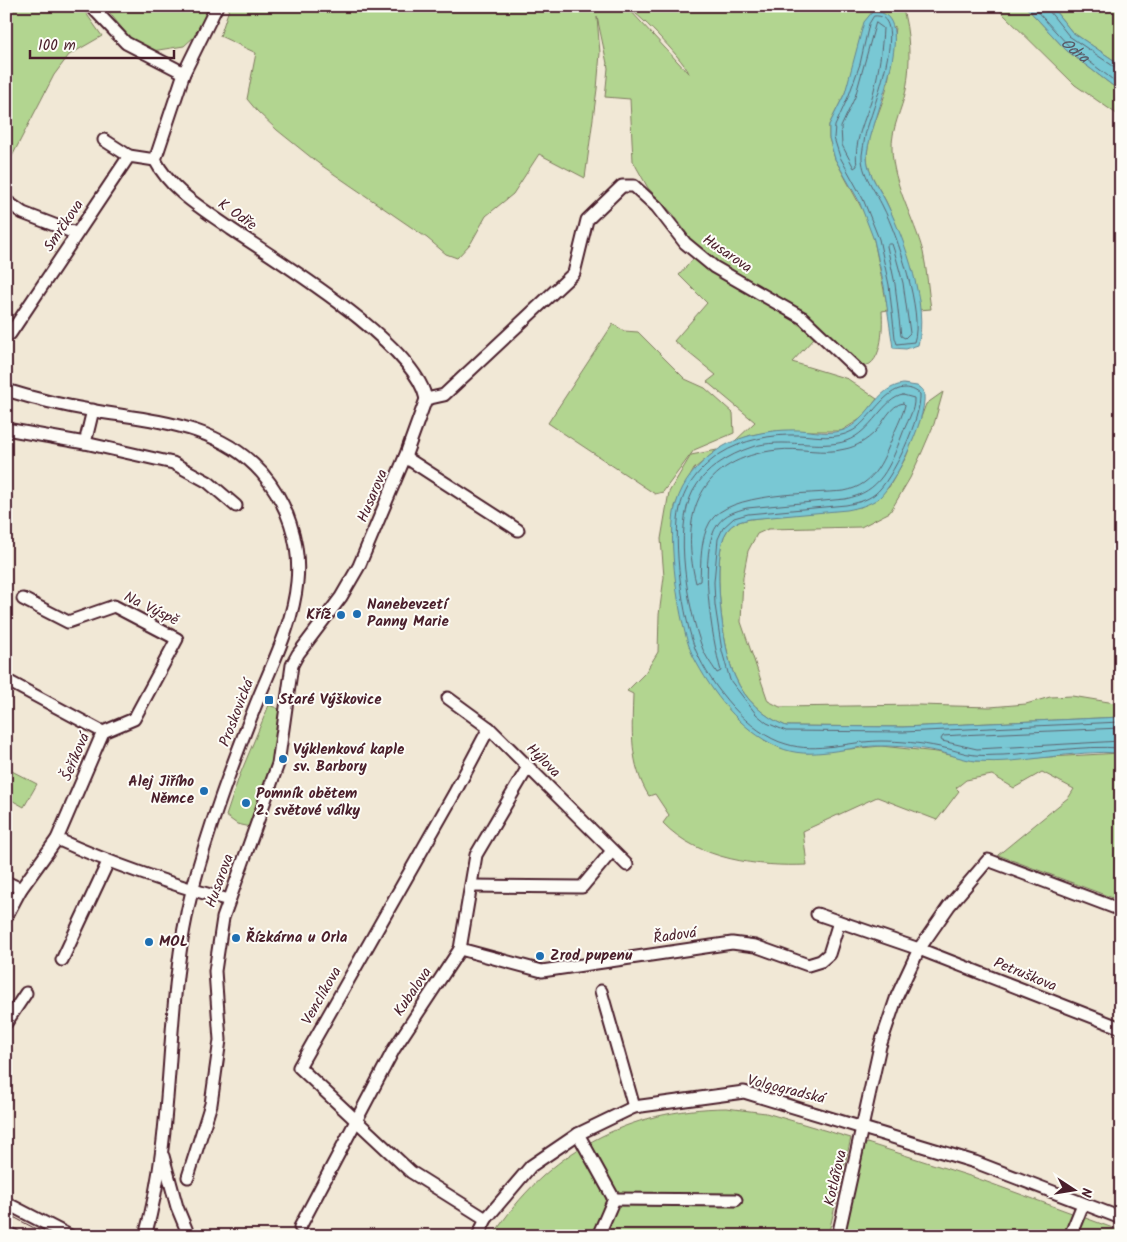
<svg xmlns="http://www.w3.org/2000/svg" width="1127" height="1242" font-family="Kalam,sans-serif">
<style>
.green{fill:#b2d590;stroke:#7e7a5e;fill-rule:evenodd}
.water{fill:#79c8d4;stroke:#668490}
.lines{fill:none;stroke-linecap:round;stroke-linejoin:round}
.shore{stroke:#5d636f;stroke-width:1}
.minor-casing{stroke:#4a1f2b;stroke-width:15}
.minor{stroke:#fdfcf7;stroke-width:11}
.tram{stroke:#4a1f2b;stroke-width:1}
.poi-dot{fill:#1f6fb2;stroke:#fdfcf7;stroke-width:2}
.labels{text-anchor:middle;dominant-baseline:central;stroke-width:4;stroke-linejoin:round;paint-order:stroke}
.street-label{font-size:15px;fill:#4a1f2b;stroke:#fdfcf7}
.poi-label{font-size:15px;font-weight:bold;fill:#4a1f2b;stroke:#fdfcf7;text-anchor:start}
.water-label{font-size:16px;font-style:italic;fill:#5a5a66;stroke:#fdfcf7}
</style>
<rect width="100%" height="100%" fill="#f1e8d6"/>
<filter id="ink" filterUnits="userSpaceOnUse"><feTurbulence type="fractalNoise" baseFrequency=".02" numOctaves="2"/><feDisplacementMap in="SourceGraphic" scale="10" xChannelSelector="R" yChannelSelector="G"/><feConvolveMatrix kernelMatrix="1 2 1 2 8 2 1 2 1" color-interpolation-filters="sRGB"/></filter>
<g filter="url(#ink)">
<!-- green -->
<g class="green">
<path d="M6,6H81L102,36L69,55L54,75L6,168Z"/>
<path d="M104,6H210L195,36L184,46L152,51L130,38Z"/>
<path d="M230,6H902C910,33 911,62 906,90C902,109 891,129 892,149C893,185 914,218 923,252C927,270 928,290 931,309L919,310C913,274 903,241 889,208C882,190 867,176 867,156C868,134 879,114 885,94C891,71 893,49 895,26L855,63L845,93L829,125V138L835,159L868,220L874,240L888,310L882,311C883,327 883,371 858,366L785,301L734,274L706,255L692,241L674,215L648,188L633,161L630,99L605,97L608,68L597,17L600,53L597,89L585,178L539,154L513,194L486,216L471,243L457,258L446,254L427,238L318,163L277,130L257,111L247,99L256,53L220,36ZM629,9C640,14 688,65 689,74Z"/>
<path d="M995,6H1025L1066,50L1121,92V117L1075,85Z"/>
<path d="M1051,6H1121V65L1072,32Z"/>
<path d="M695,257L802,323L815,337L792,362L848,379L877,399L862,418L841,431H776L751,435L734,442L755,422L707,382L716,375L674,341L707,303L679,275Z"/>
<path d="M613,324L624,331L638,332L685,379L705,388L733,413L734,433L694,450L663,492L655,494L548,423Z"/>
<path d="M943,392L934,424L922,452L910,478L890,512L861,527L768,529L757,534L748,551L743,577L741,622L768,701L780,707L919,705L990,707L1026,704L1050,697L1072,696L1121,704V717L903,727L786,726C764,717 745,700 735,677C723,652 710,554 727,531C732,523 741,521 750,519L861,507L889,487L906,457L926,404Z"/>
<path d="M717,450L694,469L675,506L674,563L765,741L781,748L807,753L881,746L937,752L976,761L1121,753V901L998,855L1069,797L1074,789L1042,772L1014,788L992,775L966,780L956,788L959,791L937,820L877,797L803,831L807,865C759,867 698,860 663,823L669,815L655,794L649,796C629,764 632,730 633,694L627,691L645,673L658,652L659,615L664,577L661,539L669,492L691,455Z"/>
<path d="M269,705L279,709L272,767L251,827L237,824L226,816L239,777Z"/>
<path d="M6,768L37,784L24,807L6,797Z"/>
<path d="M726,1108L766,1113L851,1138L828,1236H493C546,1152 628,1109 726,1108Z"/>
<path d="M867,1143L976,1178L1121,1231V1236H843L863,1148Z"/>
</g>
<!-- water -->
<g class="water">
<path d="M1025,6H1051L1072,32L1121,65V92L1066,50Z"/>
<path d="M873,11C925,13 866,129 867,157C868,176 881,190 888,206C905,241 929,307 918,345L906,349L893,348L884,286L874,240L859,201L835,159L829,138V125L845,93L864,22Z"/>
<path d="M903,384L917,386L923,390C931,411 896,483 879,498C869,505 858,508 847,510L750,519C741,521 732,523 727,531C710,554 723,652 735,677C745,700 764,717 786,726L903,727L1121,717V753C1073,749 1024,765 976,761C964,760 952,755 940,752C922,748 900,746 882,746C848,745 811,762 778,747C740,730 712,693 693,656C679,628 666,534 676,504C683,481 697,465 716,451C739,435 771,429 799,430C813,431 830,435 844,430C869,420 875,388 903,384Z"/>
</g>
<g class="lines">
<!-- shore -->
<g class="shore">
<path id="s1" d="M1032,6L1069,46L1121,86"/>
<path d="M1047,6L1049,11L1069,36L1116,68L1121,69"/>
<path d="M874,16C913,11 868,120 865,136C864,142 863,149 862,155C861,174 875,190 883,207C897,234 924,314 914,342L897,344L895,338L889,285L879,239L863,199L840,157L834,138L835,126L849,95L860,64L869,24Z"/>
<path d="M876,23L883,28C882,49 879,70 874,90C868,116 853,138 857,166L854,168L842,145L841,127L855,97Z"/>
<path d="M889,244H892L894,250L903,283L910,333L905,338L901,336L895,284L887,246Z"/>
<path d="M903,395L914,398C915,411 906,423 902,435C890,466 881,492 845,499L747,508C736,511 725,514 718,524C697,551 712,639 721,671L717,673C712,665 705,656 702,647C688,609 673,529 693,491C705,469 728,455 752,447C782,437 821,450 846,441C872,432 883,398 903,395Z"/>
<path d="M903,403L905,405C903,414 899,422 895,431C884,458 876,485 844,491C811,494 728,492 710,522C700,539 701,562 700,581L696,583C679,513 700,459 777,450C799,447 823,455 845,449C856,447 867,440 875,432C883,424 890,405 903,403Z"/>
<path d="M1121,722L903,732L786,731L767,723L756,714L730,680L722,651L715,605L714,582L718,539L723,528L734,518L748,514L846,505C856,503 866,501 875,494C892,481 922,416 920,394C892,371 872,421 852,431C836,440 816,436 799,435C772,434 742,440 720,454C701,467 685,485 680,508C672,540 683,620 696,651C711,686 749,734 786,744C817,754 849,741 881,741C900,741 921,743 940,747C952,749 963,754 975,755C984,756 994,755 1003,755C1042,753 1082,745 1121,748"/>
<path d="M1121,728L959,735L943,736L941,739L942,741L977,749L1121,741"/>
</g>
<!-- minor casing -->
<g class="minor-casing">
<g id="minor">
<path d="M91,6L126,43L184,73"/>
<path d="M217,6L184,73L155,160C171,191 203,209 231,229C278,261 415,343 426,399"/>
<path d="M104,140L129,156"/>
<path d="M6,201L23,213L75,233"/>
<path d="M10,334L129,156L155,160"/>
<path d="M6,390C35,399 65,406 95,411C154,421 219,424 262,473C287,502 301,543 297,582C293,626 270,668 254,709C231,768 208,829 192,891C163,1004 177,1124 145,1236"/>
<path d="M426,399L444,395L574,273L587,220L622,186H634L657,207L685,243L714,267L803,318L860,372"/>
<path d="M6,429L85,443L173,463L208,482L236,506"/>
<path d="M85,443L93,410"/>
<path d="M405,457L518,530"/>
<path d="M23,599L68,622L114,606L177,639L134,719L103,732"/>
<path d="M6,680L103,732"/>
<path d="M448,698L489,728L627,865"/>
<path d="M57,839C114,865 169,884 229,900"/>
<path d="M6,882L21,889"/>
<path d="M471,886L582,887L612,851"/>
<path d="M817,914L919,949L1121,1028"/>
<path d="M6,917L21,889L57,839L103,732"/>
<path d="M460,949L542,971L732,943L755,946L808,965L821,961L829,954L839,922"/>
<path d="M62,960L108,862"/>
<path d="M601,991L634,1107"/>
<path d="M6,1023L26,993"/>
<path d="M578,1134L614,1199"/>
<path d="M163,1156L177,1207L189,1236"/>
<path d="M188,1177L211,1104L220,1040L215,971L223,918L278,764L292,665L298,654L341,597L359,566L405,457L426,399"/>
<path d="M614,1199L736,1200"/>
<path d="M6,1203L70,1236"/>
<path d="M486,1219L411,1172L299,1067L454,794L489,728"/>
<path d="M300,1227L394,1049L460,949L476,855L528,767"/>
<path d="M6,1232L14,1236"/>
<path d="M478,1236L486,1219L531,1166L578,1134L634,1107L744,1092L975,1162L1121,1218"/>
<path d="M598,1236L614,1199"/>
<path d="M838,1236L880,1046L897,996L919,949L949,906L988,860L1121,910"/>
<path d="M1070,1236L1083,1204"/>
</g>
</g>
<!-- minor -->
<use href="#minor" class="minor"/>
<!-- tram -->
<path class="tram" d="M6,1213L49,1236"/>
</g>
</g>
<!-- markers -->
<g class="poi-dot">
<circle cx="357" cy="614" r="5"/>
<circle cx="341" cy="615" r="5"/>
<rect x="264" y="695" width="10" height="10" rx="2.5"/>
<circle cx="283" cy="759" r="5"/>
<circle cx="204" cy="791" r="5"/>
<circle cx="246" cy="803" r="5"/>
<circle cx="236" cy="938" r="5"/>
<circle cx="149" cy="942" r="5"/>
<circle cx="540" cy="956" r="5"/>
</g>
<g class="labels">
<!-- street labels -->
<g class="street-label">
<text transform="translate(237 215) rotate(35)">K Odře</text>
<text transform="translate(64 226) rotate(-56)">Smrčkova</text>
<text transform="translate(727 254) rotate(34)">Husarova</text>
<text transform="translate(373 496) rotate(-67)">Husarova</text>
<text transform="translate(151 609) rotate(26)">Na Výspě</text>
<text transform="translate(237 713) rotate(-69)">Proskovická</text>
<text transform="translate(76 757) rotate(-67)">Šeříková</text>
<text transform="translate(543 761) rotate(45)">Hýlova</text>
<text transform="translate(220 881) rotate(-70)">Husarova</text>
<text transform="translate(675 936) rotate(-8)">Řadová</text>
<text transform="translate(1025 975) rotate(22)">Petruškova</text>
<text transform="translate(413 992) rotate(-56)">Kubalova</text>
<text transform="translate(322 996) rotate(-60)">Venclíkova</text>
<text transform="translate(786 1090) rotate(14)">Volgogradská</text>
<text transform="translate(836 1178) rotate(-77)">Kotlářova</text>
</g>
<!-- poi labels -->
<g class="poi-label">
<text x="367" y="605">Nanebevzetí<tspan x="367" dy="17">Panny Marie</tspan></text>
<text x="331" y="615" text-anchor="end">Kříž</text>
<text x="279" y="700">Staré Výškovice</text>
<text x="293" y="750">Výklenková kaple<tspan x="293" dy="17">sv. Barbory</tspan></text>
<text x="194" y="782" text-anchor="end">Alej Jiřího<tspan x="194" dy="17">Němce</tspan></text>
<text x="256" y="794">Pomník obětem<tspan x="256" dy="17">2. světové války</tspan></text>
<text x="246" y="938">Řízkárna u Orla</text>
<text x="159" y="942">MOL</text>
<text x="550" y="956">Zrod pupenu</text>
</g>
<!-- water labels -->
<g class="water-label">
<text stroke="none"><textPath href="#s1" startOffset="62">Odra</textPath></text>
</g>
</g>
<!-- margin -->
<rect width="1127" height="1242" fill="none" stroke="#fdfcf7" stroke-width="25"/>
<rect x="12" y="12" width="1102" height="1217" fill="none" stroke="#4a1f2b" stroke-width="2" filter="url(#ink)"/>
<!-- north arrow -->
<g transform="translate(1074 1190) rotate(102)" stroke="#fdfcf7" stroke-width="4" paint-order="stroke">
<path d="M0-4L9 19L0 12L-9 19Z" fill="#4a1f2b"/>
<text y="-8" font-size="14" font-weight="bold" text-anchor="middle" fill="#4a1f2b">N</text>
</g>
<!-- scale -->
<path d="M30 50v8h144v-8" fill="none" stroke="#4a1f2b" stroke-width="2.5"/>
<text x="38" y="50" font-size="15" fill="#4a1f2b" stroke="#fdfcf7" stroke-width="4" paint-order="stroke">100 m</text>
</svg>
